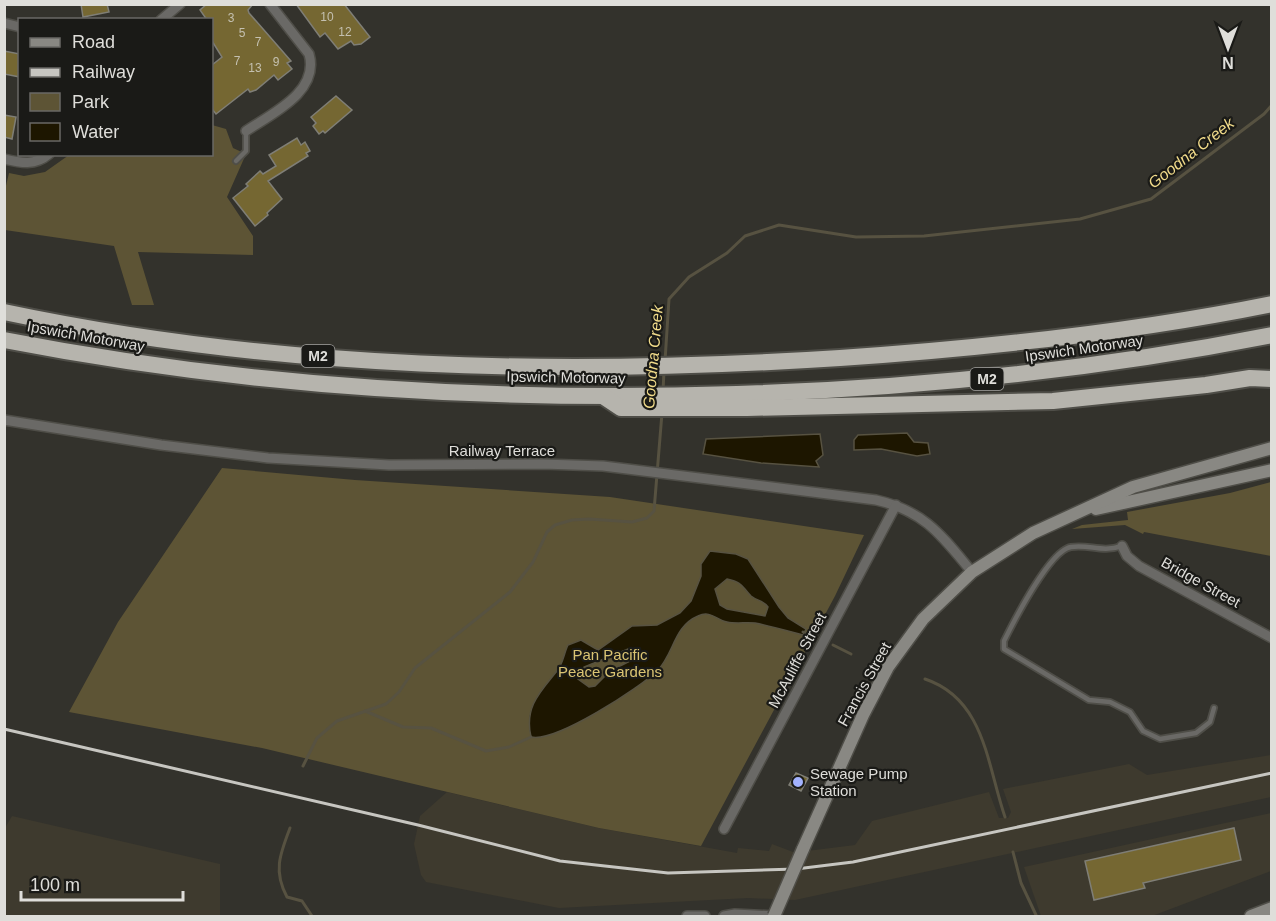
<svg xmlns="http://www.w3.org/2000/svg" width="1276" height="921" font-family="Arial,sans-serif">
<style>
.built{fill:#3e3a2e}
.green{fill:#5d5435}
.water{fill:#1d1600;stroke:#575241;stroke-width:1.5;fill-rule:evenodd}
.lines{fill:none;stroke-linecap:round;stroke-linejoin:round}
.stream{stroke:#575241;stroke-width:3}
.building{fill:#756732;stroke:#7f7e76;stroke-width:1.5}
.service-casing{stroke:#4f4e48;stroke-width:8}
.minor-casing{stroke:#4f4e48;stroke-width:12}
.secondary-casing{stroke:#4f4e48;stroke-width:15}
.motorway-casing{stroke:#4f4e48;stroke-width:20}
.service{stroke:#6a6966;stroke-width:4.5}
.minor{stroke:#6a6966;stroke-width:9}
.secondary{stroke:#898883;stroke-width:12}
.motorway{stroke:#b6b4ad;stroke-width:16}
.rail{stroke:#c7c6c1;stroke-width:3}
.secondary-bridge-casing{stroke:#4f4e48;stroke-width:15;stroke-linecap:butt}
.secondary-bridge{stroke:#898883;stroke-width:12}
.poi-dot{fill:#a3b2fd;stroke:#1a1a17;stroke-width:2}
.labels{text-anchor:middle;dominant-baseline:central;stroke-width:4.5;stroke-linejoin:round;paint-order:stroke}
.number-label{font-size:12px;fill:#c4c0b0}
.shield{fill:#1a1a17;stroke:#a4a3a0;stroke-width:1.5}
.shield-label{font-size:14px;font-weight:bold;fill:#dfdeda}
.street-label{font-size:15px;fill:#dfdeda;stroke:#1a1a17}
.park-label{font-size:15px;fill:#dac473;stroke:#1a1a17}
.poi-label{font-size:15px;fill:#dfdeda;stroke:#1a1a17;text-anchor:start}
.water-label{font-size:16px;font-style:italic;fill:#f1db8a;stroke:#1a1a17}
</style>
<rect width="100%" height="100%" fill="#33322c"/>
<!-- built -->
<g class="built">
<path d="M1271,755V797L795,900L748,898L559,908L426,882L421,875L414,844L420,816L447,792L599,828L737,853L738,848L769,851L772,844L793,852L815,850L855,845L872,821L989,792L999,818H1008L1011,812L1003,789L1129,764L1147,775Z"/>
<path d="M1271,813V871L1152,916H1041L1024,867Z"/>
<path d="M12,816L220,864V916H5V828Z"/>
</g>
<!-- green -->
<g class="green">
<path d="M212,125L226,129L233,148L246,154L227,197L253,236V255L138,252L154,305H132L114,246L5,230V190L9,173L24,176L45,172L69,155L212,154Z"/>
<path d="M222,468L355,480L610,497L864,535L835,596L701,846L599,828L262,748L69,712L118,622Z"/>
<path d="M1271,482V556L1144,532L1143,534L1125,525L1072,529L1082,525L1128,520L1127,512L1230,493Z"/>
</g>
<!-- water -->
<g class="water">
<path d="M907,433L914,442L928,443L930,454L917,456L881,449L854,450V440L858,435Z"/>
<path d="M820,434L823,455L816,461L819,467L761,463L703,454L706,439Z"/>
<path d="M710,551L736,554L748,559L779,607L788,618L806,629L803,635C788,631 770,626 755,623C746,622 736,624 727,622C716,620 711,610 698,616C674,626 674,653 658,670C640,688 555,743 531,737C524,707 540,692 557,671C563,664 564,653 568,645L581,640L598,650L632,626L657,625L680,613L691,601L701,576V564ZM727,579C744,583 741,586 751,596C757,601 763,600 768,607L765,616L727,609L720,605L715,589ZM628,649L636,651V658L610,671L595,686L589,687L578,679L584,667Z"/>
</g>
<g class="lines">
<!-- stream -->
<g class="stream">
<path d="M665,361L669,299L689,277L727,253L745,236L779,225L856,237L924,236L1080,219L1151,199L1264,114L1272,105"/>
<path d="M663,391L664,371"/>
<path d="M803,632L816,638"/>
<path d="M833,645L851,654"/>
<path d="M925,679C985,699 987,765 1005,817"/>
<path d="M365,711L403,727L431,728L486,751L509,747L531,737"/>
<path d="M303,766L317,738L337,721L386,704L399,692L415,668L510,592L533,562L547,532L555,525L572,520L589,519L632,522L647,518L654,511L662,413"/>
<path d="M290,828C280,854 273,871 287,897L302,901L312,916"/>
<path d="M1013,852L1021,883L1036,915"/>
</g>
</g>
<!-- building -->
<g class="building">
<path d="M81,4H107L109,12L83,17Z"/>
<path d="M207,4H253L248,10L249,13L291,61L287,63L292,69L278,80L274,75L256,90L250,92L248,89L216,114L212,109V65L222,57L212,41V20H207L200,10Z"/>
<path d="M296,4H344L370,37L361,44L354,45L351,41L338,49L325,33L320,37Z"/>
<path d="M4,51L20,54V77L4,74Z"/>
<path d="M336,96L352,110L325,133L323,131L319,134L313,126L316,123L311,117Z"/>
<path d="M4,115L16,117L12,139L4,137Z"/>
<path d="M297,138L301,145L305,142L310,151L306,153L308,156L268,181L282,199L267,213L268,215L255,226L233,198L248,186L246,184L260,171L263,174L276,166L269,155Z"/>
<path d="M796,773L808,778L801,791L789,785Z"/>
<path d="M1234,828L1241,860L1143,883L1145,888L1094,900L1085,861Z"/>
</g>
<g class="lines">
<!-- service casing -->
<g class="service-casing">
<g id="service">
<path d="M236,161L246,151V131"/>
<path d="M1122,546C1101,553 1090,544 1071,547C1050,550 1014,621 1004,641V649L1089,700L1110,702L1130,712L1143,731L1160,739L1196,733L1210,722L1214,708"/>
</g>
</g>
<!-- minor casing -->
<g class="minor-casing">
<g id="minor">
<path d="M161,20L180,4"/>
<path d="M4,23L20,27"/>
<path d="M246,131C271,114 320,92 309,54L270,4"/>
<path d="M4,159C21,163 35,166 49,154"/>
<path d="M4,420L161,445L268,458L389,465L543,464L603,466L876,500C925,511 942,536 972,572"/>
<path d="M1122,546L1127,556L1139,566L1272,638"/>
<path d="M724,829L896,505"/>
<path d="M687,916H705"/>
<path d="M724,916L735,914L775,916"/>
</g>
</g>
<!-- secondary casing -->
<g class="secondary-casing">
<g id="secondary">
<path d="M1096,509L1272,470"/>
<path d="M803,849L863,715L888,667L923,619L972,572L1033,533L1133,487L1272,448"/>
<path d="M1251,916L1272,908"/>
</g>
</g>
<!-- motorway casing -->
<g class="motorway-casing">
<g id="motorway">
<path d="M4,312C278,370 562,376 840,358C985,348 1129,333 1272,304"/>
<path d="M4,340C246,387 492,402 737,394C917,388 1095,370 1272,335"/>
<path d="M603,396L621,408H747L1053,401L1206,385L1250,378L1272,379"/>
</g>
</g>
<!-- service -->
<use href="#service" class="service"/>
<!-- minor -->
<use href="#minor" class="minor"/>
<!-- secondary -->
<use href="#secondary" class="secondary"/>
<!-- motorway -->
<use href="#motorway" class="motorway"/>
<!-- rail -->
<path class="rail" d="M4,729L418,825L560,861L668,873L796,869L853,862L1272,773"/>
<!-- secondary-bridge casing -->
<g class="secondary-bridge-casing">
<path id="secondary-bridge" d="M774,916L803,849"/>
</g>
<!-- secondary-bridge -->
<use href="#secondary-bridge" class="secondary-bridge"/>
</g>
<!-- markers -->
<circle class="poi-dot" cx="798" cy="782" r="6"/>
<g class="labels">
<!-- number labels -->
<g class="number-label">
<text x="327" y="17">10</text>
<text x="231" y="18">3</text>
<text x="345" y="32">12</text>
<text x="242" y="33">5</text>
<text x="258" y="42">7</text>
<text x="237" y="61">7</text>
<text x="276" y="62">9</text>
<text x="255" y="68">13</text>
</g>
<!-- shield labels -->
<g class="shield">
<rect x="301.5" y="345" width="33" height="22" rx="4.5"/>
<rect x="970.5" y="368" width="33" height="22" rx="4.5"/>
</g>
<g class="shield-label">
<text x="318" y="356">M2</text>
<text x="987" y="379">M2</text>
</g>
<!-- street labels -->
<g class="street-label">
<text transform="translate(86 336) rotate(10)">Ipswich Motorway</text>
<text transform="translate(1084 348) rotate(-8)">Ipswich Motorway</text>
<text transform="translate(566 377) rotate(1)">Ipswich Motorway</text>
<text x="502" y="450">Railway Terrace</text>
<text transform="translate(1201 582) rotate(29)">Bridge Street</text>
<text transform="translate(797 660) rotate(-62)">McAuliffe Street</text>
<text transform="translate(864 684) rotate(-61)">Francis Street</text>
</g>
<!-- park labels -->
<g class="park-label">
<text x="610" y="654">Pan Pacific<tspan x="610" dy="17">Peace Gardens</tspan></text>
</g>
<!-- poi labels -->
<g class="poi-label">
<text x="810" y="773">Sewage Pump<tspan x="810" dy="17">Station</tspan></text>
</g>
<!-- water labels -->
<g class="water-label">
<text transform="translate(1191 153) rotate(-38)">Goodna Creek</text>
<text transform="translate(653 357) rotate(-85)">Goodna Creek</text>
</g>
</g>
<!-- border -->
<rect width="1276" height="921" fill="none" stroke="#dfdeda" stroke-width="12"/>
<!-- legend -->
<rect x="18" y="18" width="195" height="138" fill="#1a1a17" stroke="#696865" stroke-width="1.5"/>
<rect x="30" y="38" width="30" height="9" fill="#898883" stroke="#696865" stroke-width="1.5"/>
<text x="72" y="48" font-size="18" fill="#dfdeda">Road</text>
<rect x="30" y="68" width="30" height="9" fill="#c7c6c1" stroke="#696865" stroke-width="1.5"/>
<text x="72" y="78" font-size="18" fill="#dfdeda">Railway</text>
<rect x="30" y="93" width="30" height="18" fill="#5d5435" stroke="#696865" stroke-width="1.5"/>
<text x="72" y="108" font-size="18" fill="#dfdeda">Park</text>
<rect x="30" y="123" width="30" height="18" fill="#1d1600" stroke="#696865" stroke-width="1.5"/>
<text x="72" y="138" font-size="18" fill="#dfdeda">Water</text>
<!-- north arrow -->
<g transform="translate(1228 48) rotate(180)" stroke="#1a1a17" stroke-width="4.5" paint-order="stroke">
<path d="M0-4.5L10 22L0 15L-10 22Z" fill="#dfdeda"/>
<text y="-9" font-size="16" font-weight="bold" text-anchor="middle" fill="#dfdeda">N</text>
</g>
<!-- scale -->
<path d="M21 891v9h162v-9" fill="none" stroke="#dfdeda" stroke-width="3"/>
<text x="30" y="891" font-size="18" fill="#dfdeda" stroke="#1a1a17" stroke-width="4.5" paint-order="stroke">100 m</text>
</svg>
